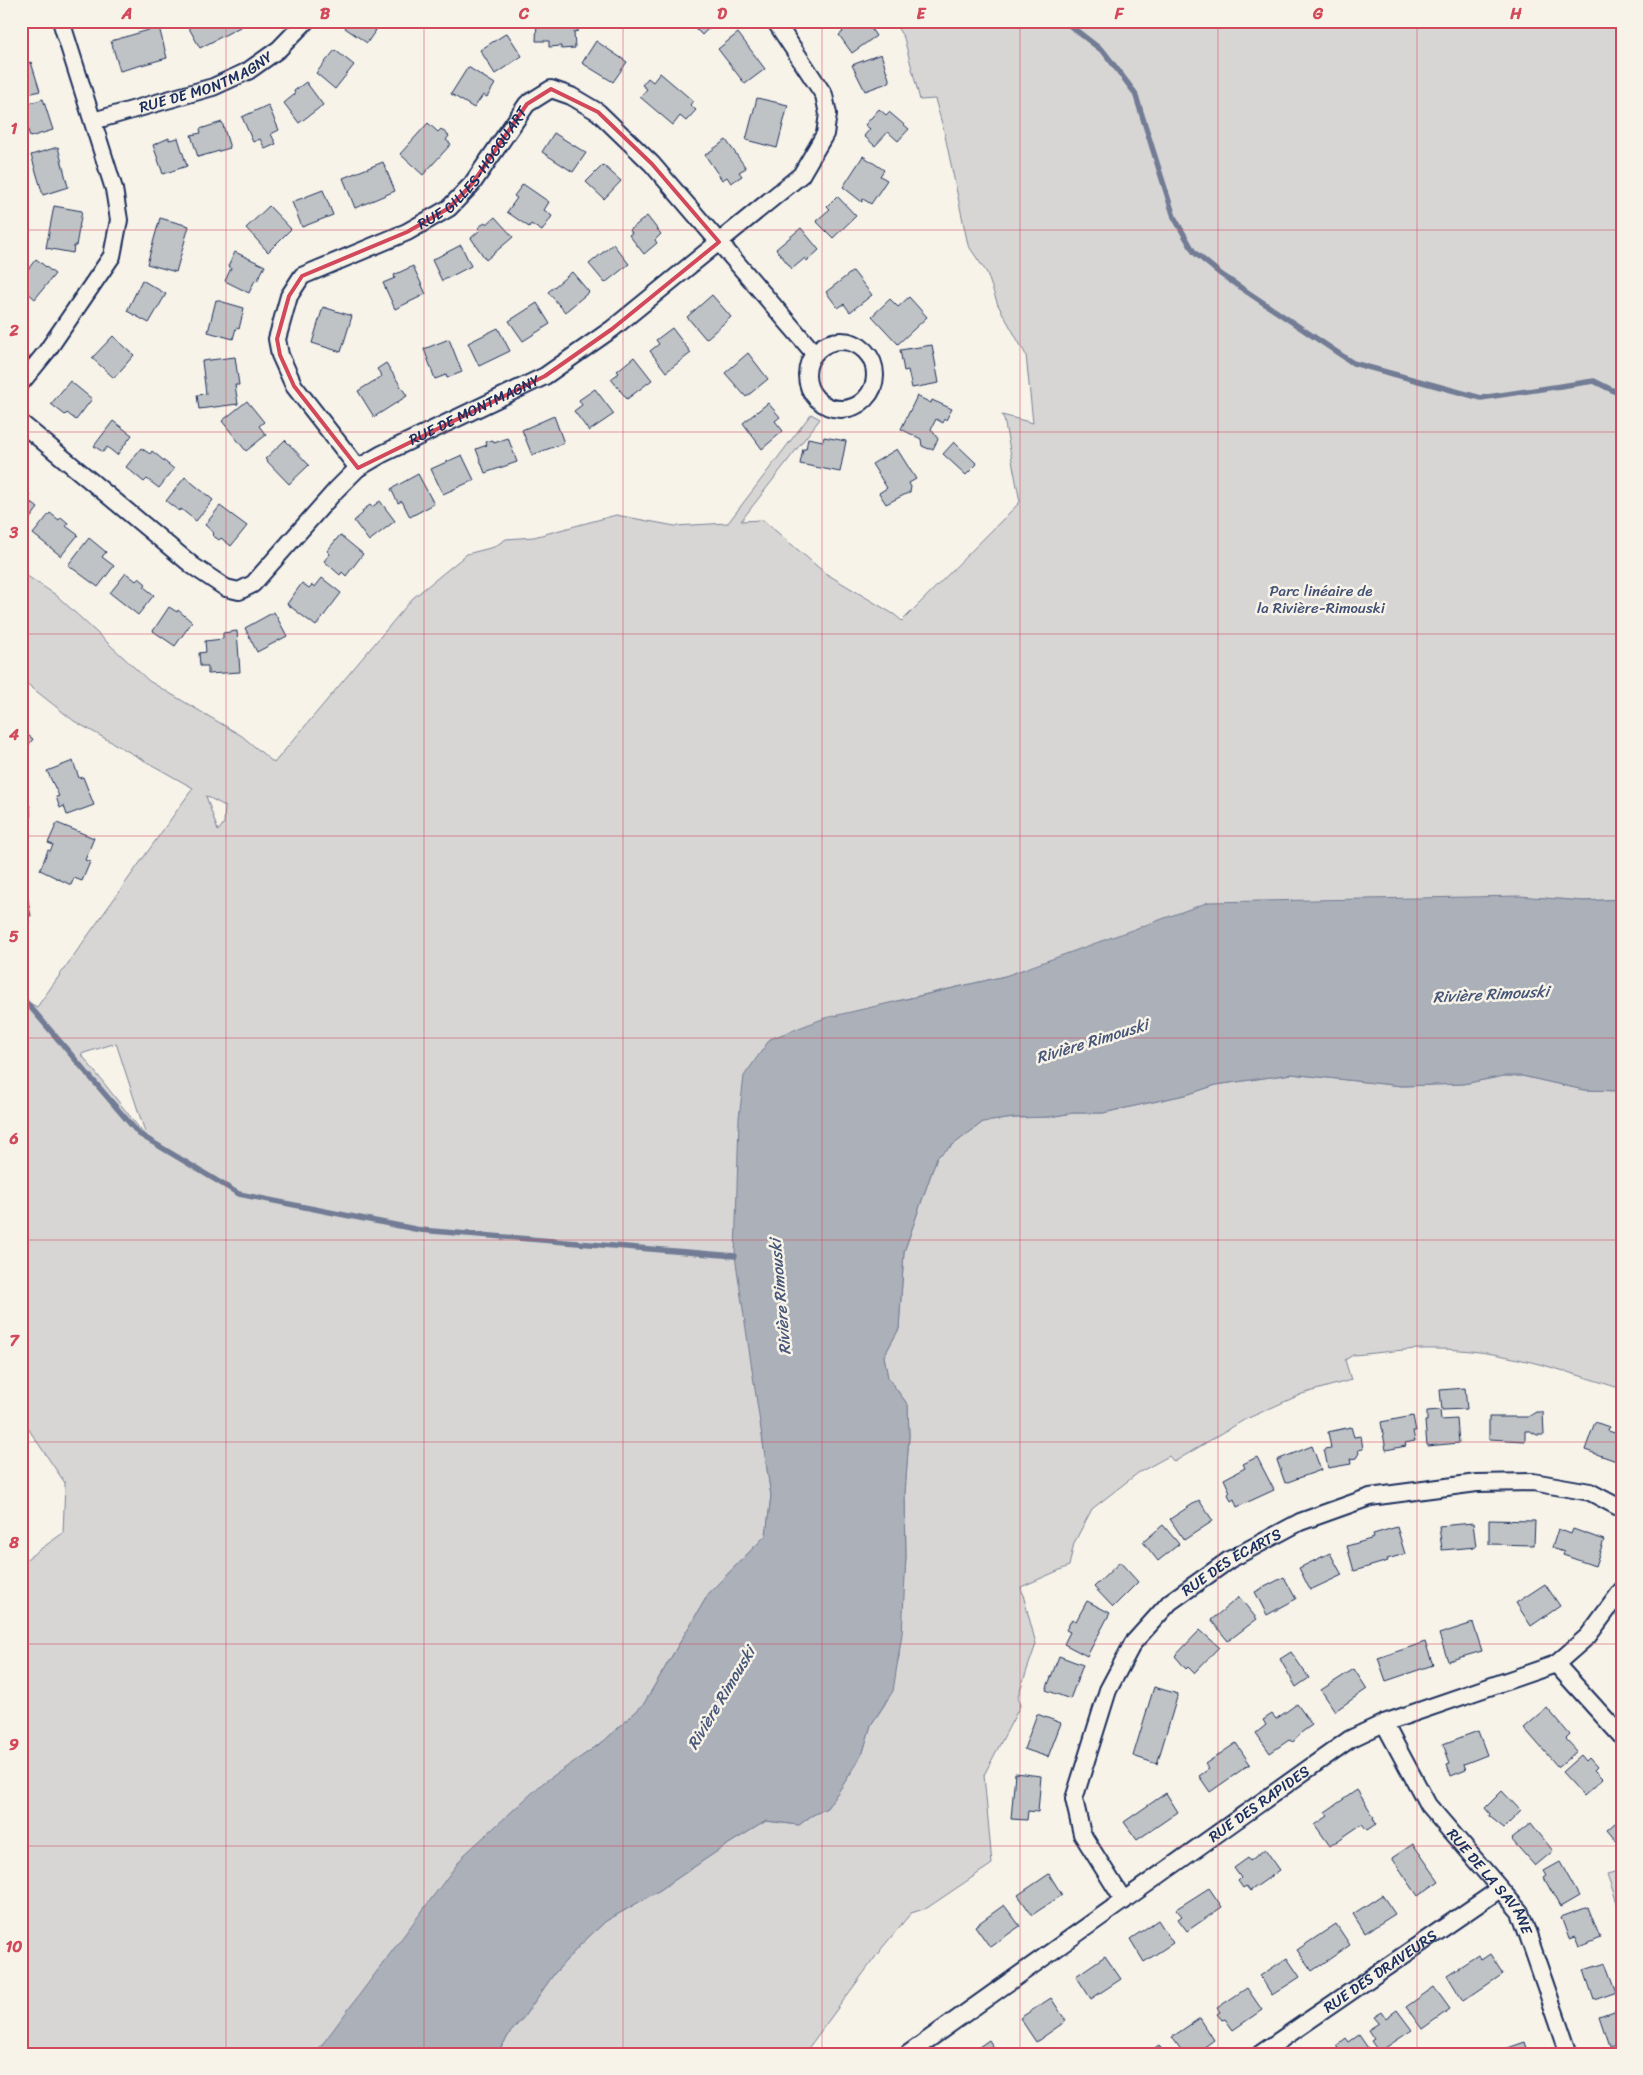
<svg xmlns="http://www.w3.org/2000/svg" width="1643" height="2075" font-family="Sriracha,sans-serif">
<style>
.green{fill:#d7d6d4;stroke:#798299;fill-rule:evenodd}
.water{fill:#acb0b9;stroke:#727c95}
.lines{fill:none;stroke-linecap:round;stroke-linejoin:round}
.stream{stroke:#727c95;stroke-width:5.5}
.building{fill:#c0c3c5;stroke:#1b2f5e}
.minor-casing{stroke:#1b2f5e;stroke-width:20}
.minor{stroke:#f7f3e8;stroke-width:16}
.marked{fill:none;stroke:#d1495b;stroke-width:4;stroke-linejoin:round}
.grid{fill:none;stroke:#d1495b;stroke-width:1;stroke-opacity:0.55}
.labels{text-anchor:middle;dominant-baseline:central;stroke-width:5;stroke-linejoin:round;paint-order:stroke}
.street-label{font-size:15px;fill:#1b2f5e;stroke:#f7f3e8}
.park-label{font-size:15px;fill:#415076;stroke:#f7f3e8}
.water-label{font-size:16px;font-style:italic;fill:#465679;stroke:#f7f3e8}
.neatline{fill:none;stroke:#d1495b;stroke-width:2}
.grid-label{font-size:16px;text-anchor:middle;font-weight:bold;fill:#d1495b}
</style>
<rect width="100%" height="100%" fill="#f7f3e8"/>
<filter id="ink" filterUnits="userSpaceOnUse"><feTurbulence type="fractalNoise" baseFrequency=".02" numOctaves="2"/><feDisplacementMap in="SourceGraphic" scale="10" xChannelSelector="R" yChannelSelector="G"/><feConvolveMatrix kernelMatrix="1 2 1 2 8 2 1 2 1" color-interpolation-filters="sRGB"/></filter>
<g filter="url(#ink)">
<!-- green -->
<g class="green">
<path d="M893,21H1622V899L1584,901L1542,898L1005,976L897,1001L760,1421L771,1496L766,1535L709,1593L643,1705L604,1741L567,1767L326,2054H21V1563L63,1533L65,1483L21,1418V998L37,1007L193,788L74,721L21,679V572L56,595L149,681L242,736L274,763L413,598L467,554L494,547L506,539L534,537L616,515L675,526L728,523L811,414L820,419L741,521L763,520L825,573L895,615L902,621L1020,502L1004,419L1002,415L1033,423L1026,355L998,305L987,273L968,245L944,131L935,99L920,100L904,38ZM206,796L225,806L224,823L218,831ZM116,1043L147,1138L81,1054Z"/>
<path d="M1291,1074L1402,1086L1463,1084L1504,1076H1522L1584,1090L1622,1091V1389C1562,1370 1500,1349 1436,1349C1409,1348 1380,1353 1353,1355L1345,1360L1351,1380L1302,1394L1244,1420L1174,1462L1169,1456L1138,1473L1092,1509L1074,1543L1069,1566L1021,1587L1036,1644L1018,1696L1020,1706L984,1775L992,1864L927,1908L911,1913L882,1948L804,2054H497L510,2033L523,2018L554,1974L581,1944L606,1921L660,1890L722,1848L766,1821L799,1825L811,1816L827,1808L855,1767L863,1752L871,1725L885,1704L899,1657L906,1557L905,1494L909,1436L908,1405L888,1378L884,1356L899,1329L904,1252L937,1157L983,1122L1014,1118L1049,1117L1073,1113H1103L1189,1094L1216,1085Z"/>
<path d="M1622,1870V1917L1607,1874Z"/>
</g>
<!-- water -->
<path class="water" d="M1519,896L1584,901L1622,899V1091L1584,1090L1522,1076H1504L1463,1084L1402,1086L1291,1074L1216,1085L1189,1094L1103,1113H1073L1049,1117L1014,1118L983,1122L937,1157L904,1252L899,1329L884,1356L888,1378L908,1405L909,1436L905,1494L906,1557L902,1634L893,1691L871,1725L863,1752L843,1785L827,1808L811,1816L799,1825L766,1821L722,1848L660,1890L606,1921L581,1944L554,1974L523,2018L510,2033L497,2054H315L464,1855L543,1783L604,1741L643,1705L709,1593L766,1535L771,1496L735,1256L739,1118L744,1076L770,1039L825,1018L1005,976L1209,902Z"/>
<g class="lines">
<!-- stream -->
<g class="stream">
<path d="M1064,21L1104,52L1135,93L1174,217L1194,252L1222,275L1353,363L1481,398L1594,381L1622,395"/>
<path d="M21,996L139,1134L239,1194L420,1230L735,1256"/>
</g>
</g>
<!-- building -->
<g class="building">
<path d="M185,21H240L242,26L200,48Z"/>
<path d="M350,21H382L367,43L345,28Z"/>
<path d="M537,21H578V31L574,32L575,48L561,49V46L549,47V41H536Z"/>
<path d="M688,21H716L702,35Z"/>
<path d="M843,21H866L876,36L852,53L839,35L843,32L838,25Z"/>
<path d="M159,27L167,58L120,71L111,41Z"/>
<path d="M507,33L522,56L495,74L480,50Z"/>
<path d="M738,33L765,69L745,84L718,49Z"/>
<path d="M596,41L627,62L613,82L582,63Z"/>
<path d="M335,50L354,65L335,89L316,73Z"/>
<path d="M881,54L890,82L865,91L852,65Z"/>
<path d="M31,62L40,91L21,96V65Z"/>
<path d="M468,67L495,84L487,97L483,95L474,108L451,94Z"/>
<path d="M660,73L693,101L690,105L696,110L686,121L680,116L673,125L640,97L647,89L642,85L648,78L653,82Z"/>
<path d="M306,82L323,105L299,123L284,103L295,94L294,91Z"/>
<path d="M757,98L788,105L777,148L746,140Z"/>
<path d="M43,99L53,130L30,137L21,106Z"/>
<path d="M268,105L279,130L271,134L276,144L265,149L260,139L253,142L242,117Z"/>
<path d="M879,109L886,115L889,112L909,129L898,141L888,132L875,146L864,136L870,129L865,125Z"/>
<path d="M222,122L230,148L198,157L191,135L201,133L200,129Z"/>
<path d="M428,123L438,132L441,129L449,136L446,140L451,144L423,175L400,154Z"/>
<path d="M554,133L586,153L573,172L542,152Z"/>
<path d="M169,138V140L178,138L187,166L163,174L153,145Z"/>
<path d="M726,140L746,168L739,172L742,176L731,183L727,177L722,180L705,155Z"/>
<path d="M58,147L68,187L43,195L31,155Z"/>
<path d="M863,156L884,170L880,176L887,180L871,204L863,199L862,202L843,187Z"/>
<path d="M383,162L395,191L355,208L343,178Z"/>
<path d="M603,165L621,181L604,199L586,182Z"/>
<path d="M523,184L549,202L544,210L552,216L542,231L531,224L529,227L507,212L517,198L514,196Z"/>
<path d="M323,190L333,215L302,227L292,202Z"/>
<path d="M837,196L856,216L833,238L816,221L830,209L827,206Z"/>
<path d="M54,206L82,211L76,246H74L73,253L46,248Z"/>
<path d="M269,206L291,229L268,252L246,228Z"/>
<path d="M647,216L661,234L655,240L657,243L644,254L629,235L632,233L630,230Z"/>
<path d="M495,217L513,237L486,260L471,238L480,230L478,228L485,222L487,224Z"/>
<path d="M160,218L189,226L176,272L147,264Z"/>
<path d="M801,228L819,250L807,261L805,258L792,269L776,249Z"/>
<path d="M613,244L629,264L605,283L589,264Z"/>
<path d="M461,245L471,266L442,281L432,260Z"/>
<path d="M235,252L265,266L257,281L255,280L249,293L225,281L231,268L228,266Z"/>
<path d="M36,259L55,274L35,299L21,287V278Z"/>
<path d="M413,266L426,294L395,309L383,283L395,278L394,275Z"/>
<path d="M853,271L872,295L850,312L844,304L838,308L826,292Z"/>
<path d="M572,272L589,292L565,312L548,292Z"/>
<path d="M142,280L166,294L149,323L127,311Z"/>
<path d="M712,295L731,317L706,339L687,317Z"/>
<path d="M909,297L927,317L898,344L872,316L890,299L898,307Z"/>
<path d="M216,300L244,308L239,329L236,328L233,339L208,332Z"/>
<path d="M537,303L550,324L523,341L509,321Z"/>
<path d="M323,307L352,316L341,352L312,343Z"/>
<path d="M498,328L510,351L479,366L468,343Z"/>
<path d="M672,328L691,353L666,372L650,351L659,344L656,340Z"/>
<path d="M113,336L134,355L114,378L92,358Z"/>
<path d="M449,339L462,372L447,378L446,375L435,379L424,349Z"/>
<path d="M932,345L939,383L912,388L908,370L904,371L900,350Z"/>
<path d="M748,353L768,379L746,397L725,373Z"/>
<path d="M235,357L239,385H235L238,404L199,409L197,395L206,394L202,361Z"/>
<path d="M634,357L652,380L627,399L611,379L619,373L617,371Z"/>
<path d="M386,363L407,396L374,417L358,391L382,376L377,369Z"/>
<path d="M70,381L92,399L76,420L67,413L65,415L51,404Z"/>
<path d="M595,389L614,414L589,431L574,411L582,405L579,400Z"/>
<path d="M917,396L931,403L932,400L952,409L946,420L944,419L943,423L936,419L931,429L938,439L933,449H929L922,446L921,439L901,429Z"/>
<path d="M247,401L264,422L259,426L266,435L246,451L222,421Z"/>
<path d="M768,403L780,417L775,421L783,431L762,449L743,423Z"/>
<path d="M554,416L564,443L532,455L522,430Z"/>
<path d="M113,421L132,435L117,455L107,447L103,452L94,446Z"/>
<path d="M824,437L846,441L840,472L800,464L803,449H806L808,438L823,441Z"/>
<path d="M508,438L517,462L485,473L476,449L487,445L486,442L493,440L494,443Z"/>
<path d="M285,440L309,465L289,484L265,459Z"/>
<path d="M954,442L977,464L966,475L943,454Z"/>
<path d="M141,448L150,454L152,451L174,469L159,488L147,479L144,482L126,467Z"/>
<path d="M897,449L916,479L909,483L911,487L910,492L886,504L879,493L887,488L872,464Z"/>
<path d="M462,455L474,480L443,494L431,469Z"/>
<path d="M418,474L434,504L410,517L402,501L398,503L391,489Z"/>
<path d="M185,477L213,500L196,521L181,509L179,511L166,501Z"/>
<path d="M21,489L30,496L28,500L38,508L21,530Z"/>
<path d="M380,501L395,521L369,541L354,521L363,513L362,511L370,505L372,507Z"/>
<path d="M220,506L247,526L231,546L221,538L219,540L212,535L214,533L205,525Z"/>
<path d="M50,513L59,520L61,517L68,523L66,526L78,535L61,556L33,534Z"/>
<path d="M340,535L363,554L346,576L342,572L340,575L324,561L330,554L327,551Z"/>
<path d="M89,538L106,552L102,557L114,566L98,587L68,565Z"/>
<path d="M126,573L136,581L139,578L146,584L144,587L154,595L138,615L110,593Z"/>
<path d="M322,578L341,593L316,626L287,604L302,583L309,588L312,585L315,587Z"/>
<path d="M169,607L177,612L178,610L192,622L175,646L153,631Z"/>
<path d="M274,612L287,636L257,652L245,628Z"/>
<path d="M237,631L240,672L208,674V666H200L199,653L206,652L205,641L223,639V633Z"/>
<path d="M21,730L33,739L21,755Z"/>
<path d="M73,761L79,778L83,777L94,805L67,815L64,806L60,808L56,797L59,796L47,771Z"/>
<path d="M57,823L94,838L85,860L90,862L82,881L74,878L71,885L40,870L48,850L50,851L53,845L48,843Z"/>
<path d="M25,885L31,916H28L29,923L21,925V886Z"/>
<path d="M1465,1388L1467,1409L1442,1410L1440,1390Z"/>
<path d="M1440,1410L1441,1420L1457,1419L1459,1443L1427,1446L1425,1421H1427V1411Z"/>
<path d="M1536,1412H1543L1544,1435H1537L1530,1431H1525V1441L1489,1439V1417H1528Z"/>
<path d="M1413,1416L1416,1431H1413L1415,1441L1405,1443L1406,1446L1386,1450L1381,1422Z"/>
<path d="M1595,1422L1609,1427L1608,1431L1622,1435V1463L1585,1450Z"/>
<path d="M1351,1427L1354,1437L1361,1436L1363,1449L1358,1450L1359,1453L1356,1458L1350,1459L1351,1464L1328,1468L1324,1449L1331,1448L1328,1432Z"/>
<path d="M1312,1446L1321,1470L1285,1483L1277,1460Z"/>
<path d="M1257,1457L1274,1490L1237,1507L1234,1499L1231,1501L1228,1494L1230,1492L1224,1479L1245,1468L1243,1464Z"/>
<path d="M1199,1500L1213,1521L1184,1540L1170,1519Z"/>
<path d="M1489,1520L1535,1521L1534,1545L1489,1544Z"/>
<path d="M1473,1523L1476,1547L1442,1550L1439,1526Z"/>
<path d="M1163,1525L1179,1544L1158,1561L1143,1542Z"/>
<path d="M1397,1527L1405,1554L1387,1559L1388,1561L1354,1571L1347,1546L1374,1538L1373,1534Z"/>
<path d="M1558,1529L1571,1534L1573,1529L1604,1540L1595,1566L1563,1555L1564,1552L1552,1548Z"/>
<path d="M1330,1553L1342,1575L1310,1590L1299,1568Z"/>
<path d="M1120,1562L1138,1582L1113,1607L1094,1587Z"/>
<path d="M1284,1577L1296,1599L1267,1615L1255,1592Z"/>
<path d="M1545,1584L1560,1606L1531,1626L1516,1603Z"/>
<path d="M1239,1597L1257,1619L1228,1641L1211,1620Z"/>
<path d="M1087,1601L1110,1613L1087,1656L1064,1644L1070,1632L1066,1630L1072,1619L1076,1621Z"/>
<path d="M1473,1623L1482,1651L1448,1661L1439,1634Z"/>
<path d="M1200,1630L1219,1647L1194,1673L1188,1667L1186,1669L1175,1656Z"/>
<path d="M1425,1642L1433,1665L1386,1681L1378,1658Z"/>
<path d="M1291,1652L1309,1678L1296,1687L1280,1659Z"/>
<path d="M1059,1656L1083,1665L1070,1699L1046,1690Z"/>
<path d="M1354,1669L1367,1689L1335,1711L1321,1690Z"/>
<path d="M1154,1687L1178,1694L1157,1764L1133,1756Z"/>
<path d="M1297,1704L1312,1725L1302,1732L1293,1742L1289,1740L1270,1753L1256,1733L1266,1725L1263,1720L1272,1714L1276,1719Z"/>
<path d="M1547,1708L1570,1735L1566,1739L1577,1751L1558,1767L1524,1728Z"/>
<path d="M1037,1714L1061,1723L1048,1757L1024,1749Z"/>
<path d="M1478,1731L1487,1755L1464,1764L1466,1770L1451,1776L1447,1764L1450,1763L1443,1744Z"/>
<path d="M1236,1743L1250,1764L1210,1792L1199,1776L1209,1769L1205,1764Z"/>
<path d="M1581,1755L1586,1761L1589,1758L1597,1767L1594,1770L1603,1779L1584,1796L1562,1772Z"/>
<path d="M1015,1773L1041,1776L1038,1812L1028,1811L1027,1820L1011,1819Z"/>
<path d="M1357,1790L1374,1817L1373,1818L1376,1824L1367,1830L1362,1824L1330,1846L1315,1825L1328,1816L1325,1812Z"/>
<path d="M1502,1791L1521,1811L1504,1828L1489,1816L1490,1814L1485,1808Z"/>
<path d="M1166,1793L1178,1812L1137,1840L1124,1822Z"/>
<path d="M1622,1817V1848L1607,1830Z"/>
<path d="M1531,1823L1553,1851L1535,1866L1511,1839Z"/>
<path d="M1413,1844L1439,1881L1418,1896L1392,1858Z"/>
<path d="M1265,1849L1280,1870L1250,1891L1246,1886L1243,1888L1238,1881L1241,1878L1234,1868L1248,1858L1250,1861Z"/>
<path d="M1560,1862L1579,1896L1560,1907L1544,1878L1547,1876L1544,1871Z"/>
<path d="M1049,1874L1062,1895L1032,1915L1018,1895Z"/>
<path d="M1209,1888L1222,1907L1187,1931L1178,1919L1182,1916L1176,1909Z"/>
<path d="M1382,1895L1395,1914L1365,1933L1353,1914Z"/>
<path d="M1004,1905L1020,1926L990,1947L975,1926Z"/>
<path d="M1588,1907L1600,1938L1579,1947L1575,1937L1569,1939L1561,1917Z"/>
<path d="M1158,1920L1173,1943L1144,1962L1130,1939Z"/>
<path d="M1336,1924L1350,1945L1312,1971L1297,1950Z"/>
<path d="M1490,1954L1503,1974L1463,2001L1447,1975L1478,1955L1481,1960Z"/>
<path d="M1105,1956L1121,1979L1091,1999L1076,1976Z"/>
<path d="M1287,1958L1300,1977L1272,1995L1260,1976Z"/>
<path d="M1606,1963L1617,1992L1594,2000L1584,1970Z"/>
<path d="M1434,1987L1450,2009L1422,2029L1406,2007Z"/>
<path d="M1247,1988L1262,2010L1233,2030L1225,2019L1222,2020L1217,2014L1220,2012L1217,2008Z"/>
<path d="M1051,1998L1066,2021L1036,2042L1020,2018Z"/>
<path d="M1622,2008V2042L1609,2046L1599,2016Z"/>
<path d="M1397,2010L1412,2030L1379,2052L1371,2041L1374,2039L1368,2030L1379,2023L1374,2017L1382,2012L1386,2018Z"/>
<path d="M1200,2018L1214,2040L1195,2054H1184L1172,2037Z"/>
<path d="M1359,2035L1372,2054H1330L1338,2048L1336,2046L1346,2038L1349,2042Z"/>
<path d="M989,2040L998,2054H969Z"/>
<path d="M1525,2042L1529,2054H1503L1502,2050Z"/>
<path d="M1159,2045L1164,2054H1146Z"/>
</g>
<g class="lines">
<!-- minor casing -->
<g class="minor-casing">
<g id="minor">
<path id="s1" d="M93,121L213,87L248,71L279,49L306,21"/>
<circle cx="841" cy="375" r="34"/>
<path d="M21,383L47,351L112,256L119,220L114,189L61,21"/>
<path id="s2" d="M21,423L193,566L226,588L239,591L253,584L336,490L358,468L382,454L545,376L612,329L801,175L825,134L828,114L824,95L775,21"/>
<path id="s3" d="M358,468L294,386L280,355L277,339L289,296L302,276L407,232L449,208L472,184L527,104L551,89L571,96L598,112L652,164L814,353"/>
<path d="M21,810V820"/>
<path d="M1556,1664L1622,1737"/>
<path id="s4" d="M1384,1723L1428,1805L1520,1912L1569,2054"/>
<path id="s5" d="M1124,1901L1082,1834L1074,1799L1108,1690L1133,1643L1170,1602L1229,1560L1300,1522L1370,1497L1477,1483L1533,1482L1590,1492L1622,1509"/>
<path id="s6" d="M908,2054L1350,1739L1384,1723L1556,1664L1588,1636L1622,1590"/>
<path id="s7" d="M1260,2054L1500,1889"/>
</g>
</g>
<!-- minor -->
<use href="#minor" class="minor"/>
</g>
</g>
<!-- marked area -->
<path class="marked" d="M551,89L598,112L652,164L719,242L612,329L545,376L358,468L294,386L280,355L277,339L289,296L302,276L407,232L449,208L472,184L527,104Z"/>
<!-- grid -->
<path class="grid" d="M226,21V2054M424,21V2054M623,21V2054M822,21V2054M1020,21V2054M1218,21V2054M1417,21V2054M21,230H1622M21,432H1622M21,634H1622M21,836H1622M21,1038H1622M21,1240H1622M21,1442H1622M21,1644H1622M21,1846H1622"/>
<g class="labels">
<!-- street labels -->
<g class="street-label">
<text stroke="none"><textPath href="#s1" startOffset="120">RUE DE MONTMAGNY</textPath></text>
<text stroke="none"><textPath href="#s3" startOffset="430">RUE GILLES-HOCQUART</textPath></text>
<text stroke="none"><textPath href="#s2" startOffset="579">RUE DE MONTMAGNY</textPath></text>
<text stroke="none"><textPath href="#s5" startOffset="411">RUE DES ÉCARTS</textPath></text>
<text stroke="none"><textPath href="#s6" startOffset="431">RUE DES RAPIDES</textPath></text>
<text stroke="none"><textPath href="#s4" startOffset="192">RUE DE LA SAVANE</textPath></text>
<text stroke="none"><textPath href="#s7" startOffset="146">RUE DES DRAVEURS</textPath></text>
</g>
<!-- park labels -->
<g class="park-label">
<text x="1321" y="591">Parc linéaire de<tspan x="1321" dy="17">la Rivière-Rimouski</tspan></text>
</g>
<!-- water labels -->
<g class="water-label">
<text transform="translate(1491 994) rotate(-3)">Rivière Rimouski</text>
<text transform="translate(1092 1041) rotate(-17)">Rivière Rimouski</text>
<text transform="translate(780 1297) rotate(-95)">Rivière Rimouski</text>
<text transform="translate(721 1698) rotate(-59)">Rivière Rimouski</text>
</g>
</g>
<!-- margin -->
<rect width="1643" height="2075" fill="none" stroke="#f7f3e8" stroke-width="55"/>
<rect x="28" y="28" width="1588" height="2020" class="neatline"/>
<g class="grid-label">
<text x="127" y="19">A</text>
<text x="325" y="19">B</text>
<text x="524" y="19">C</text>
<text x="722" y="19">D</text>
<text x="921" y="19">E</text>
<text x="1119" y="19">F</text>
<text x="1318" y="19">G</text>
<text x="1516" y="19">H</text>
<text x="14" y="134">1</text>
<text x="14" y="336">2</text>
<text x="14" y="538">3</text>
<text x="14" y="740">4</text>
<text x="14" y="942">5</text>
<text x="14" y="1144">6</text>
<text x="14" y="1346">7</text>
<text x="14" y="1548">8</text>
<text x="14" y="1750">9</text>
<text x="14" y="1952">10</text>
</g>
</svg>
